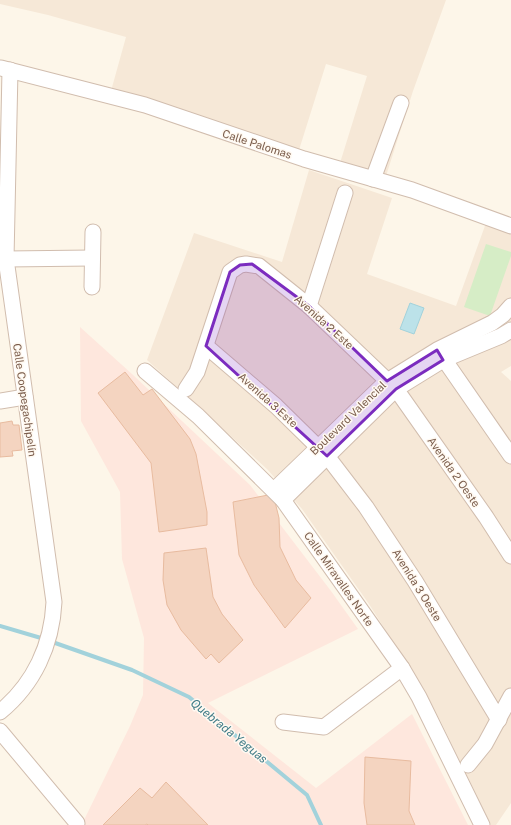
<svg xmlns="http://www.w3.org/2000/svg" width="511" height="825" font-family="'Public Sans',sans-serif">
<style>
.residential{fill:#f6e8d7}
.commercial{fill:#fee7dd}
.green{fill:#d6edc6}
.water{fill:#bce2e9;stroke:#a2d2db}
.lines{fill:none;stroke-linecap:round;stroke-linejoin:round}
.stream{stroke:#a2d2db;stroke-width:4}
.building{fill:#f4d4c0;stroke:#e8bb9f}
.minor-casing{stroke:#d1bdae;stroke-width:17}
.minor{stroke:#fff;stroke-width:15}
.marked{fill:#7b2cbf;fill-opacity:0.2;stroke:#7b2cbf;stroke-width:3;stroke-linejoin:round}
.labels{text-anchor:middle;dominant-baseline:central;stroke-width:3;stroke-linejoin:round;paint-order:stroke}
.street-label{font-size:11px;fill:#7a5c4b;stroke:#fff9f1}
.water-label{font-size:12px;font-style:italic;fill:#407b87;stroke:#fff9f1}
</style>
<rect width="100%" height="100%" fill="#fdf6e9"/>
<!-- residential -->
<g class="residential">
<path d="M0,0H446L413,91L386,176L340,163L367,76L326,64L299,150L111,91L126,37L48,15L0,4Z"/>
<path d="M309,170L392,198L367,274L456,306L486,223L511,235V366L501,372L511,381V803L496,825H491L441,722L422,688L369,604L302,509L267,469L147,360L194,233L282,262Z"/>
</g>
<!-- commercial -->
<path class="commercial" d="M80,327L132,374L250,485L331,591L358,629L208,703L316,788L412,714L468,825H78L85,818L130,726L143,695L144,638L122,559L120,492L81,421Z"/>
<!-- green -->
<path class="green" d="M486,244L511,252V256L490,316L464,307Z"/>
<!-- water -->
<path class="water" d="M410,303L424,308L414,334L400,329Z"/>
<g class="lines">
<!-- stream -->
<path class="stream" d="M0,626L41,638L132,670L189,697L307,795L321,825"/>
</g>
<!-- building -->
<g class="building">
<path d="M125,372L143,395L152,389L190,439L196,454L207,512V525L159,532L151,463L98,393Z"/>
<path d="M12,421L13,425H19L22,450L12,451L13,456L0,457V423Z"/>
<path d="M273,494L279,518L280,547L296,580L311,598L285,628L254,585L239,555L233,502Z"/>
<path d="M206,548L213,597L222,614L243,640L219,663L211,654L206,659L181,630L167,605L163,580L164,553Z"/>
<path d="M365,757L411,761L409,811L415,825H367L364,803Z"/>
<path d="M166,782L208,825H148L147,824L145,825H103L140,788L152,798Z"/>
</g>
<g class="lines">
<!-- minor casing -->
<g class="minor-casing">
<g id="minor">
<path d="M1,68L145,105L304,159L412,190L511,226"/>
<path d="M373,179L401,103"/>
<path d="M6,259L92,258"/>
<path d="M92,287L93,232"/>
<path d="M309,306L345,193"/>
<path d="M206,346L276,406L327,456L366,507L415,581L499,720"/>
<path d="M439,352L511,456"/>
<path d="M145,371L198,416L283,500L402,668L419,697L482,825"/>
<path d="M186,389L197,372L230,272L240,265L246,264L259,266L309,306L396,389L486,517L511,556"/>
<path d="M0,401L25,397"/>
<path d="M274,490L387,381L437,350L492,323L503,315L511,306"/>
<path d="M283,500L396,389L443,360L501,336L511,330"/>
<path d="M0,712C34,684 52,645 54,602L6,259L10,70"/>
<path d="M283,722L324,727L402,668"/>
<path d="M0,731L77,823"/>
<path d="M468,765L485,744L511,696"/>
</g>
</g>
<!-- minor -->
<use href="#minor" class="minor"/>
</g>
<!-- marked area -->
<path class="marked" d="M252,264L309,306L387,381L437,350L443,360L396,389L327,456L206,346L230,272L240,265Z"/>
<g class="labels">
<!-- street labels -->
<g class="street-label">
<text transform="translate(257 144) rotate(18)">Calle Palomas</text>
<text transform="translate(324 322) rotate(42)">Avenida 2 Este</text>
<text transform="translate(25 400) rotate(82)">Calle Coopegachipelín</text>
<text transform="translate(268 400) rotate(42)">Avenida 3 Este</text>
<text transform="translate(348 418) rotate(-44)">Boulevard Valencial</text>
<text transform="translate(454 472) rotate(55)">Avenida 2 Oeste</text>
<text transform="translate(339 579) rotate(55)">Calle Miravalles Norte</text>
<text transform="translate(417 585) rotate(58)">Avenida 3 Oeste</text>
</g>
<!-- water labels -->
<g class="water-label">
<text transform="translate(229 731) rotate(39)">Quebrada Yeguas</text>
</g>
</g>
</svg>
